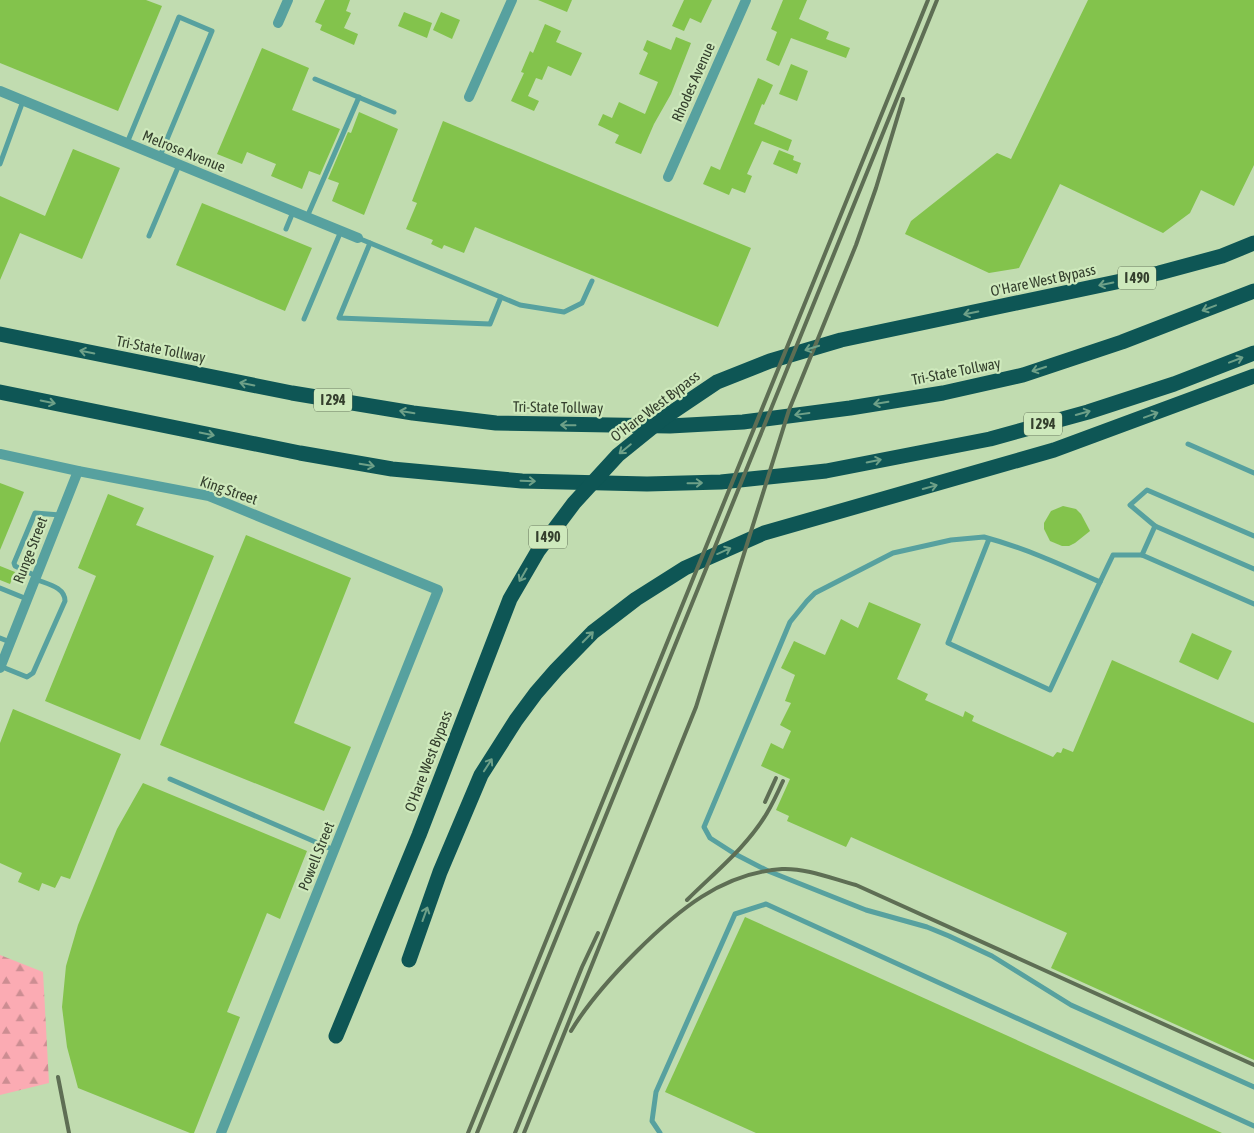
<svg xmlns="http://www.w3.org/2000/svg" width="1254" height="1133" font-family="'Asap Condensed',sans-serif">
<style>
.forest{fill:url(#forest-firs)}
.building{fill:#83c34c}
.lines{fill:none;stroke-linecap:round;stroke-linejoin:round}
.service{stroke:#57a19f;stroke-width:5}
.minor{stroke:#57a19f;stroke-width:10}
.motorway{stroke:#0e5655;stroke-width:15}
.rail{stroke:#5e6e54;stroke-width:4}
.oneway{stroke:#6ea088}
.labels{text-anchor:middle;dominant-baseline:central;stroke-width:4.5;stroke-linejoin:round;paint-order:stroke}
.shield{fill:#cee9bc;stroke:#627258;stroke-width:1}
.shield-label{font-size:14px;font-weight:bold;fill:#343f2d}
.street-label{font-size:15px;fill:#343f2d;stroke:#cee9bc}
</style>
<defs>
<pattern id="forest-firs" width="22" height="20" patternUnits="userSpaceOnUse" patternTransform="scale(1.25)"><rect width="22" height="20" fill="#fbabb3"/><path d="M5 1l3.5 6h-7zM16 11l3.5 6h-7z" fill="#cc8d92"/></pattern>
</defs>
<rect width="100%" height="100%" fill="#c1dcb0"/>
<!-- forest -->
<path class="forest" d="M0,955L43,972L49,1083L0,1095Z"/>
<!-- building -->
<g class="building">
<path d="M0,0H146L162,6L118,111L0,63Z"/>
<path d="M325,0H350L346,11L351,13L344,28L358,34L354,45L320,30L322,25L315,22Z"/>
<path d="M538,0H572L567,12Z"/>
<path d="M684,0H712L701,23L690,18L684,31L672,26Z"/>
<path d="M783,0H807L799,19L829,32L826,39L850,48L846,58L791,38L779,66L766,60L777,32L771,29Z"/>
<path d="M1088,0H1254V165L1234,206L1201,190L1190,213L1163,233L1060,184L1019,268L989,273L905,234L911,221L997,153L1011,159Z"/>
<path d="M404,12L432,23L427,38L398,26Z"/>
<path d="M441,12L460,20L452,39L433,30Z"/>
<path d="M545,24L561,31L556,42L582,53L571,76L548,66L542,80L536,78L528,96L539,101L534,111L511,101L524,73L521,72L530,51L533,53Z"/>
<path d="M676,37L691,43L671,94L654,124L641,154L615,143L619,135L598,125L603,114L612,118L619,102L645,114L658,82L639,74L648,53L643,50L647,40L671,50Z"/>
<path d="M262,48L309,68L292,110L340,129L320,175L309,171L302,189L271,176L276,164L247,152L242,164L217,154Z"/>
<path d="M791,64L808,71L797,101L779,94Z"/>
<path d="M758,78L773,85L764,105L762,104L754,124L792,140L788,151L762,141L747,174L752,176L745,193L732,188L729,195L703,184L711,166L720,170Z"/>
<path d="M359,112L398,129L364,215L332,201L339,183L328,179L348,132L351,133Z"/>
<path d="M443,121L751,248L718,327L475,227L464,253L444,245L442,249L431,244L433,240L406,229L417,203L412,201Z"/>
<path d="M73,149L120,168L82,259L20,233L0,280V196L45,216Z"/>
<path d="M779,150L794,156L793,160L801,163L797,174L773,164Z"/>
<path d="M202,203L312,248L285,311L176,265Z"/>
<path d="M0,483L24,492L0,550Z"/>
<path d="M108,494L144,508L136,525L214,556L140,740L45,701L96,576L78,568Z"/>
<path d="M1063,506L1076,509L1081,514L1090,531L1075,543L1069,546H1062L1050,541L1044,529V523L1051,511Z"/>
<path d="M246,535L351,578L294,723L351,747L324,811L160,745Z"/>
<path d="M0,566L15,572L10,584L0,580Z"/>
<path d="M869,602L921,624L897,679L928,694L925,700L963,717L965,711L974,716L972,721L1053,757L1057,752L1061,753L1063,748L1073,752L1112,660L1254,723V1060L1051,968L1067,933L851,837L846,847L787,821L789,816L776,810L790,779L761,766L771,743L783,749L791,731L780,725L791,703L785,701L795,675L781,668L794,641L825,655L841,619L858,628Z"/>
<path d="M1192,633L1232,651L1218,680L1179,662Z"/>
<path d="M13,709L121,754L70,879L61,876L55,888L42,883L39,891L18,882L22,873L0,863V743Z"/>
<path d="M143,783L307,851L280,919L267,913L227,1012L240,1017L194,1133H190L78,1088L67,1047L62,1007L66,966L78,925L117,829Z"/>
<path d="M745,917L1222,1133H756L665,1092Z"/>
</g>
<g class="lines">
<!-- service -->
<g class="service">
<path d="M315,79L394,112"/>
<path d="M127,143L179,17L212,31L160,156"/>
<path d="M0,164L23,101"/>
<path d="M307,217L359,97"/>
<path d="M286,229L293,212"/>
<path d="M149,236L179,165"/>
<path d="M358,238L520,305L564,312L582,303L592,281"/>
<path d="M370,243L339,318L490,324L501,297"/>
<path d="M304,319L341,231"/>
<path d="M1188,444L1254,473"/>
<path d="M1254,536L1147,490L1130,505L1155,526L1254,569"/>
<path d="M989,539L948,643L1050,690L1100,582C1062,565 1025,548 984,537L951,540L893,553L815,593L807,601L790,622L704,827L710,838L735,854L768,871L866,910L927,927L949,936L992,956L1071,1005L1254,1087"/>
<path d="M1142,555L1155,526"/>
<path d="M36,576L15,566L14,563L35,513L60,515"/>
<path d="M1100,582L1113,555H1142L1254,604"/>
<path d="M0,588L27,599"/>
<path d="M0,638L10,642"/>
<path d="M0,666L27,677L33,673L65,601C65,587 47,584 35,579"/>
<path d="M170,779L334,850"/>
<path d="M660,1133L652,1121L656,1092L735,914L766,904L1254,1126"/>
</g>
<!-- minor -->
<g class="minor">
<path d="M278,23L288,0"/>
<path d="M0,91L358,238"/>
<path d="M469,97L512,0"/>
<path d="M668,177L746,0"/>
<path d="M0,454L78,471L209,496L438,590L221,1133"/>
<path d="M0,668L78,471"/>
</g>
<!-- motorway -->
<g class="motorway">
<path d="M0,334L292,393L413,413L496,423L670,426L743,422L850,408L943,393L1023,375L1122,342L1254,291"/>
<path d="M0,392L300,453L392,469L522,481L647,484L721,482L826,471L990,439L1088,412L1174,384L1254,353"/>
<path d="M409,960L440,872L481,775L516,720L536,693L556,670L593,632L636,599L685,568L764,533L1054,450L1254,376"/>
<path d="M336,1036L419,835L510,599L538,551L574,503L618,455L665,417L717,382L770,361L841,340L1159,273L1222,256L1254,243"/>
</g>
<!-- rail -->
<g class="rail">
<path d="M765,802L776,778"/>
<path d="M687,900C715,872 747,847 767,813C773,803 778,792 783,781"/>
<path d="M571,1031C589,1001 612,976 636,952C677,911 722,873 782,869C807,868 833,879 856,885L1254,1065"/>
<path d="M58,1077L69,1133"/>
<path d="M468,1133L928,0"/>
<path d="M477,1133L937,0"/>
<path d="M515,1133L582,967L598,933"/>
<path d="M524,1133L696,707L789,410L856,245L876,188L903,99"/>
</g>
</g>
<!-- one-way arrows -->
<defs><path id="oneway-shaft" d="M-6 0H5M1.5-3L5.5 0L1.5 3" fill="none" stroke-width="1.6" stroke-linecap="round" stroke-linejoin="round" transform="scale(1.25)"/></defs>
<g class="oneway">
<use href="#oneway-shaft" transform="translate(1106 284) rotate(168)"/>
<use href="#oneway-shaft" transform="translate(1209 308) rotate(159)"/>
<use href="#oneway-shaft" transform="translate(971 313) rotate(168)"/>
<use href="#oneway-shaft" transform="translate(812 348) rotate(163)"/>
<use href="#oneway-shaft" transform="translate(87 352) rotate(-169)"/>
<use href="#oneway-shaft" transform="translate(1236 360) rotate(-21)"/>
<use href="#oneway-shaft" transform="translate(1039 369) rotate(162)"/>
<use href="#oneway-shaft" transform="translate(247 384) rotate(-169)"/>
<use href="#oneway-shaft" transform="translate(48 402) rotate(12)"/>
<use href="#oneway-shaft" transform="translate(881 403) rotate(171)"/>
<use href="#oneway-shaft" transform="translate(407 412) rotate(-171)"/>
<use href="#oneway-shaft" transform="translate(1083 413) rotate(-16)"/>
<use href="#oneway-shaft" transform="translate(802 414) rotate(172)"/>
<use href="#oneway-shaft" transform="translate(1151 415) rotate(-20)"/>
<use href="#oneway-shaft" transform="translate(568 425) rotate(-179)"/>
<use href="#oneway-shaft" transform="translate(207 434) rotate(12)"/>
<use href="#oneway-shaft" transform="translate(625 449) rotate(141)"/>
<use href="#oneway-shaft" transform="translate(874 461) rotate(-11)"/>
<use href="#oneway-shaft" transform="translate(367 465) rotate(10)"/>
<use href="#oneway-shaft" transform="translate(528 481) rotate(2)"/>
<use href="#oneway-shaft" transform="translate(695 483) rotate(-1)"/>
<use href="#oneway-shaft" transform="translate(930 487) rotate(-15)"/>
<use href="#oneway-shaft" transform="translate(724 551) rotate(-24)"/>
<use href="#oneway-shaft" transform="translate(523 575) rotate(120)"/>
<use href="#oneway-shaft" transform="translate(588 637) rotate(-45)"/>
<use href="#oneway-shaft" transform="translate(488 765) rotate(-57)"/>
<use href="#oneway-shaft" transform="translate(425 914) rotate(-70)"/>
</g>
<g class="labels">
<!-- shield labels -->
<g class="shield">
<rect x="1118" y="266.5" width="38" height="23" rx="4"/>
<rect x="314" y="388.5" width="38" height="23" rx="4"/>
<rect x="1024" y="412.5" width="38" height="23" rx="4"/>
<rect x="529" y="525.5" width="38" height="23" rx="4"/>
</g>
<g class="shield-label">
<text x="1137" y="278">I 490</text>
<text x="333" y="400">I 294</text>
<text x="1043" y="424">I 294</text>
<text x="548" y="537">I 490</text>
</g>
<!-- street labels -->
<g class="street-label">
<text transform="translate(693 82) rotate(-66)">Rhodes Avenue</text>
<text transform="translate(184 151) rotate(22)">Melrose Avenue</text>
<text transform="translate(1043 280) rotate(-12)">O'Hare West Bypass</text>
<text transform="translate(161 349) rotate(11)">Tri-State Tollway</text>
<text transform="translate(956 371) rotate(-11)">Tri-State Tollway</text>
<text transform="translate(655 406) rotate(-37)">O'Hare West Bypass</text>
<text transform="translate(558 407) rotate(1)">Tri-State Tollway</text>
<text transform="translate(229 490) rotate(19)">King Street</text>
<text transform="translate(30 550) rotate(-69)">Runge Street</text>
<text transform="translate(428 761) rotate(-69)">O'Hare West Bypass</text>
<text transform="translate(316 856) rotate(-68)">Powell Street</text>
</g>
</g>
</svg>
